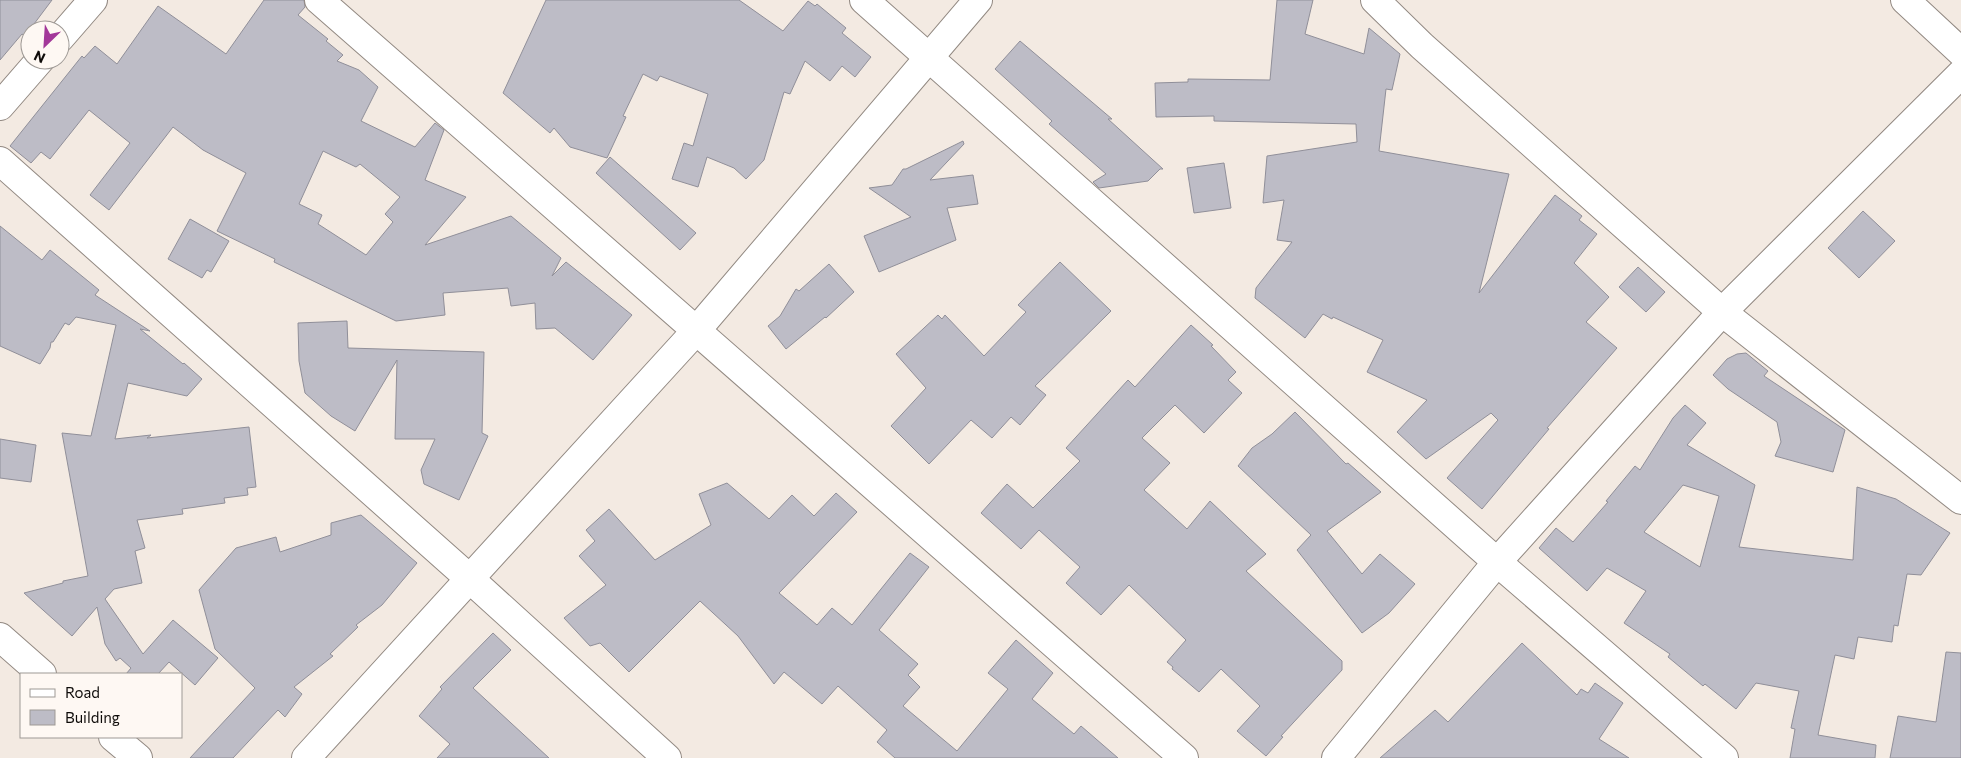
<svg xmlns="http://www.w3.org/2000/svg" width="1961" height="758" font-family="Commissioner,sans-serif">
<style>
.building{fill:#bdbcc6;stroke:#908f99;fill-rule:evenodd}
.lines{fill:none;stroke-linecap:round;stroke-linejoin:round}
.minor-casing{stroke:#928982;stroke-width:30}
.minor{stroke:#fff;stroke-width:28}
</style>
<rect width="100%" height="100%" fill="#f3eae2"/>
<!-- building -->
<g class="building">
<path d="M0,0H52L25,36L22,34L0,60Z"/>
<path d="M264,0H304L305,7L298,15L328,39L326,41L343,55L337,61L359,70L378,87L361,121L415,147L435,123L444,130L425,180L466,197L425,245L511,216L561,258L552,276L566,262L632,315L593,360L555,328L536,329L535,303L511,306L508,288L443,293L445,315L396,321L274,262L275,259L217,231L246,173L203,150L173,127L109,210L90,195L130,143L89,110L50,159L41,152L31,163L10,146L82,56L84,58L95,46L117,64L158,6L226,54ZM323,151L356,167L360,164L400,197L385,214L393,222L366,255L318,224L322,215L299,204Z"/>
<path d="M546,0H739L783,31L808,1L815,6L817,4L846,28L842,33L871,57L855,77L842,66L830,81L805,61L790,94L784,92L764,160L746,179L734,168L707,157L698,187L672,179L684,143L693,146L708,94L660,76L657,81L643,74L623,116L626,117L607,158L570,147L554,128L550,133L503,93Z"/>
<path d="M1277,0H1313L1305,34L1364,54L1369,28L1400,54L1392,90L1386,89L1379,151L1509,174L1479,293L1555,195L1582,216L1579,220L1597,234L1574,263L1609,297L1586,322L1617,348L1547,428L1549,429L1482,509L1447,478L1498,420L1491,413L1426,459L1397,432L1427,400L1367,372L1383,340L1333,317L1332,319L1323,314L1305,338L1255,298L1256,288L1292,242L1277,240L1284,200L1263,203L1267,156L1357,142L1356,124L1214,121V116L1156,117L1155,83L1188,82V79L1270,80Z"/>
<path d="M1020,41L1112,119H1108L1163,169H1160L1148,181L1099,188L1093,182L1106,174L1049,124L1052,121L995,69Z"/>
<path d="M963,141L964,144L930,180L973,175L978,204L947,208L956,240L879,272L864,236L911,217L869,188L892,185L903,169H906Z"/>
<path d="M610,157L696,233L680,250L596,173Z"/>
<path d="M1224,163L1231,208L1194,213L1187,168Z"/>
<path d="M1863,211L1895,241L1859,278L1828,248Z"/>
<path d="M190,219L229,241L211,272L207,270L202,278L168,259Z"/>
<path d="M0,226L42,260L50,250L99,290L95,295L150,331L140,329L183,364L184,363L202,379L187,396L128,383L115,439L151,435L147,438L249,427L256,487L247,488L248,495L224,498L225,503L182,509L183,514L137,520L145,548L135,551L142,583L114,589L105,599L143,654L173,620L218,658L195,685L169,662L158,674H126L131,668L120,658L116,661L105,644L97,607L72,636L24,593L63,583V581L88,576L62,433L91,436L116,325L76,317L69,325L65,323L53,342H51L50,348L40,364L0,346Z"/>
<path d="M1060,262L1111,311L1035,386L1046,395L1020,425L1011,417L992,438L971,420L929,464L891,426L926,388L896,354L938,315L942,319L945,315L984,356L1026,312L1018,305Z"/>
<path d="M829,264L854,292L826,318L825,317L786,349L768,326L780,316L796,289L799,291Z"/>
<path d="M1638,267L1665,292L1646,312L1619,287Z"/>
<path d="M347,321L348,348L484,352L482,433L488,436L459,500L424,484L421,470L435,439H395L397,360L355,431L331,416L305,393L299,361L298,323Z"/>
<path d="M1191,325L1213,345L1211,346L1236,372L1228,380L1242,393L1204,433L1175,405L1142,438L1170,463L1144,490L1187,529L1210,501L1266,554L1246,571L1342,661V670L1281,736L1283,737L1266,756L1237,731L1260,706L1221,669L1199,692L1172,669L1173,667L1167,662L1186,640L1129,585L1101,615L1066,583L1080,567L1039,530L1021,549L981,513L1007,484L1033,508L1080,461L1066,448L1128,380L1135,387Z"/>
<path d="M1746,353L1768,371L1764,376L1845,430L1833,472L1775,456L1781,442L1777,422L1728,389L1713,375L1727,359L1737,354Z"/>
<path d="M1685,405L1706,423L1687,445L1755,485L1739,547L1853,560L1857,487L1896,499L1950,533L1921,575L1907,574L1898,626L1894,625L1892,642L1858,637L1854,659L1835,655L1818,735L1876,745L1875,758H1790L1795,729L1791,728L1799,691L1756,683L1736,709L1705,684L1703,686L1668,657L1670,654L1624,623L1646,591L1607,568L1587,591L1539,548L1556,528L1573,542L1608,502L1606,501L1635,466L1640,470L1673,418ZM1683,485L1719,496L1700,567L1644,532Z"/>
<path d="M1295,412L1346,464L1348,463L1381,492L1327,531L1362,574L1380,554L1415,584L1389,613L1362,633L1297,550L1311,535L1238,466L1252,448L1272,434Z"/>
<path d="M0,439L36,445L31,482L0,478Z"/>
<path d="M727,483L769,519L792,495L814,516L836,493L857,512L779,593L817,625L832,608L852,625L910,553L929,567L879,630L918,664L908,675L920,687L903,706L957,751L1008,689L988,673L1016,640L1053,673L1032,699L1074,734L1081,726L1118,758H895L877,742L887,730L838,686L822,704L784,672L774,684L738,636L700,601L629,672L600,643L590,646L564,618L606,585L579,556L595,541L586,530L609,509L655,560L711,525L699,494Z"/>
<path d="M361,515L417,563L382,605L356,625L358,627L330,654L333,656L294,687L302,694L285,717L278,710L233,758H190L255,688L215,649L199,590L236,548L276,537L280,552L331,535V523Z"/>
<path d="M493,633L511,650L473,688L549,758H437L450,744L419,716L442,689L440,687Z"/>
<path d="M1522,643L1577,695L1581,689L1588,693L1595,683L1623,703L1599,739L1629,758H1380L1435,710L1448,722Z"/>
<path d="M1946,652L1961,653V758H1890L1898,716L1936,722Z"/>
</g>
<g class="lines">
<!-- minor casing -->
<g class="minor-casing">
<g id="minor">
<path d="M319,0L1184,758"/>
<path d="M864,0L1497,562L1724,758"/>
<path d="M1375,0L1422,46L1722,312L1961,500"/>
<path d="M1905,0L1961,52"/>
<path d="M60,38L93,0"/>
<path d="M0,106L40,60"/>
<path d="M0,161L470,579L667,758"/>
<path d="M0,637L42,674"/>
<path d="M113,737L138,758"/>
<path d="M306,758L695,332L978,0"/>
<path d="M1336,758L1497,562L1722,312L1961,74"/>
</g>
</g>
<!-- minor -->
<use href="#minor" class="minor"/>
</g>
<!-- legend -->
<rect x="20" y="673" width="162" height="65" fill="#fef8f3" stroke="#9e9995"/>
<rect x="30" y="689" width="25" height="8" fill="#ffffff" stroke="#9e9995"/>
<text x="65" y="698" font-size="15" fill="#0e0b09">Road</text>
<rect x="30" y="710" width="25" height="15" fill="#bdbcc6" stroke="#9e9995"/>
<text x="65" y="723" font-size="15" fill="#0e0b09">Building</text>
<!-- north arrow -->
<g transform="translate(45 45) rotate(205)"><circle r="24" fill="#fef8f3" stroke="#9e9995"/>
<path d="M0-4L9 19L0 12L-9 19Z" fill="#a33899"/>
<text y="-8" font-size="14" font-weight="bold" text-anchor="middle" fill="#0e0b09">N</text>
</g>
</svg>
